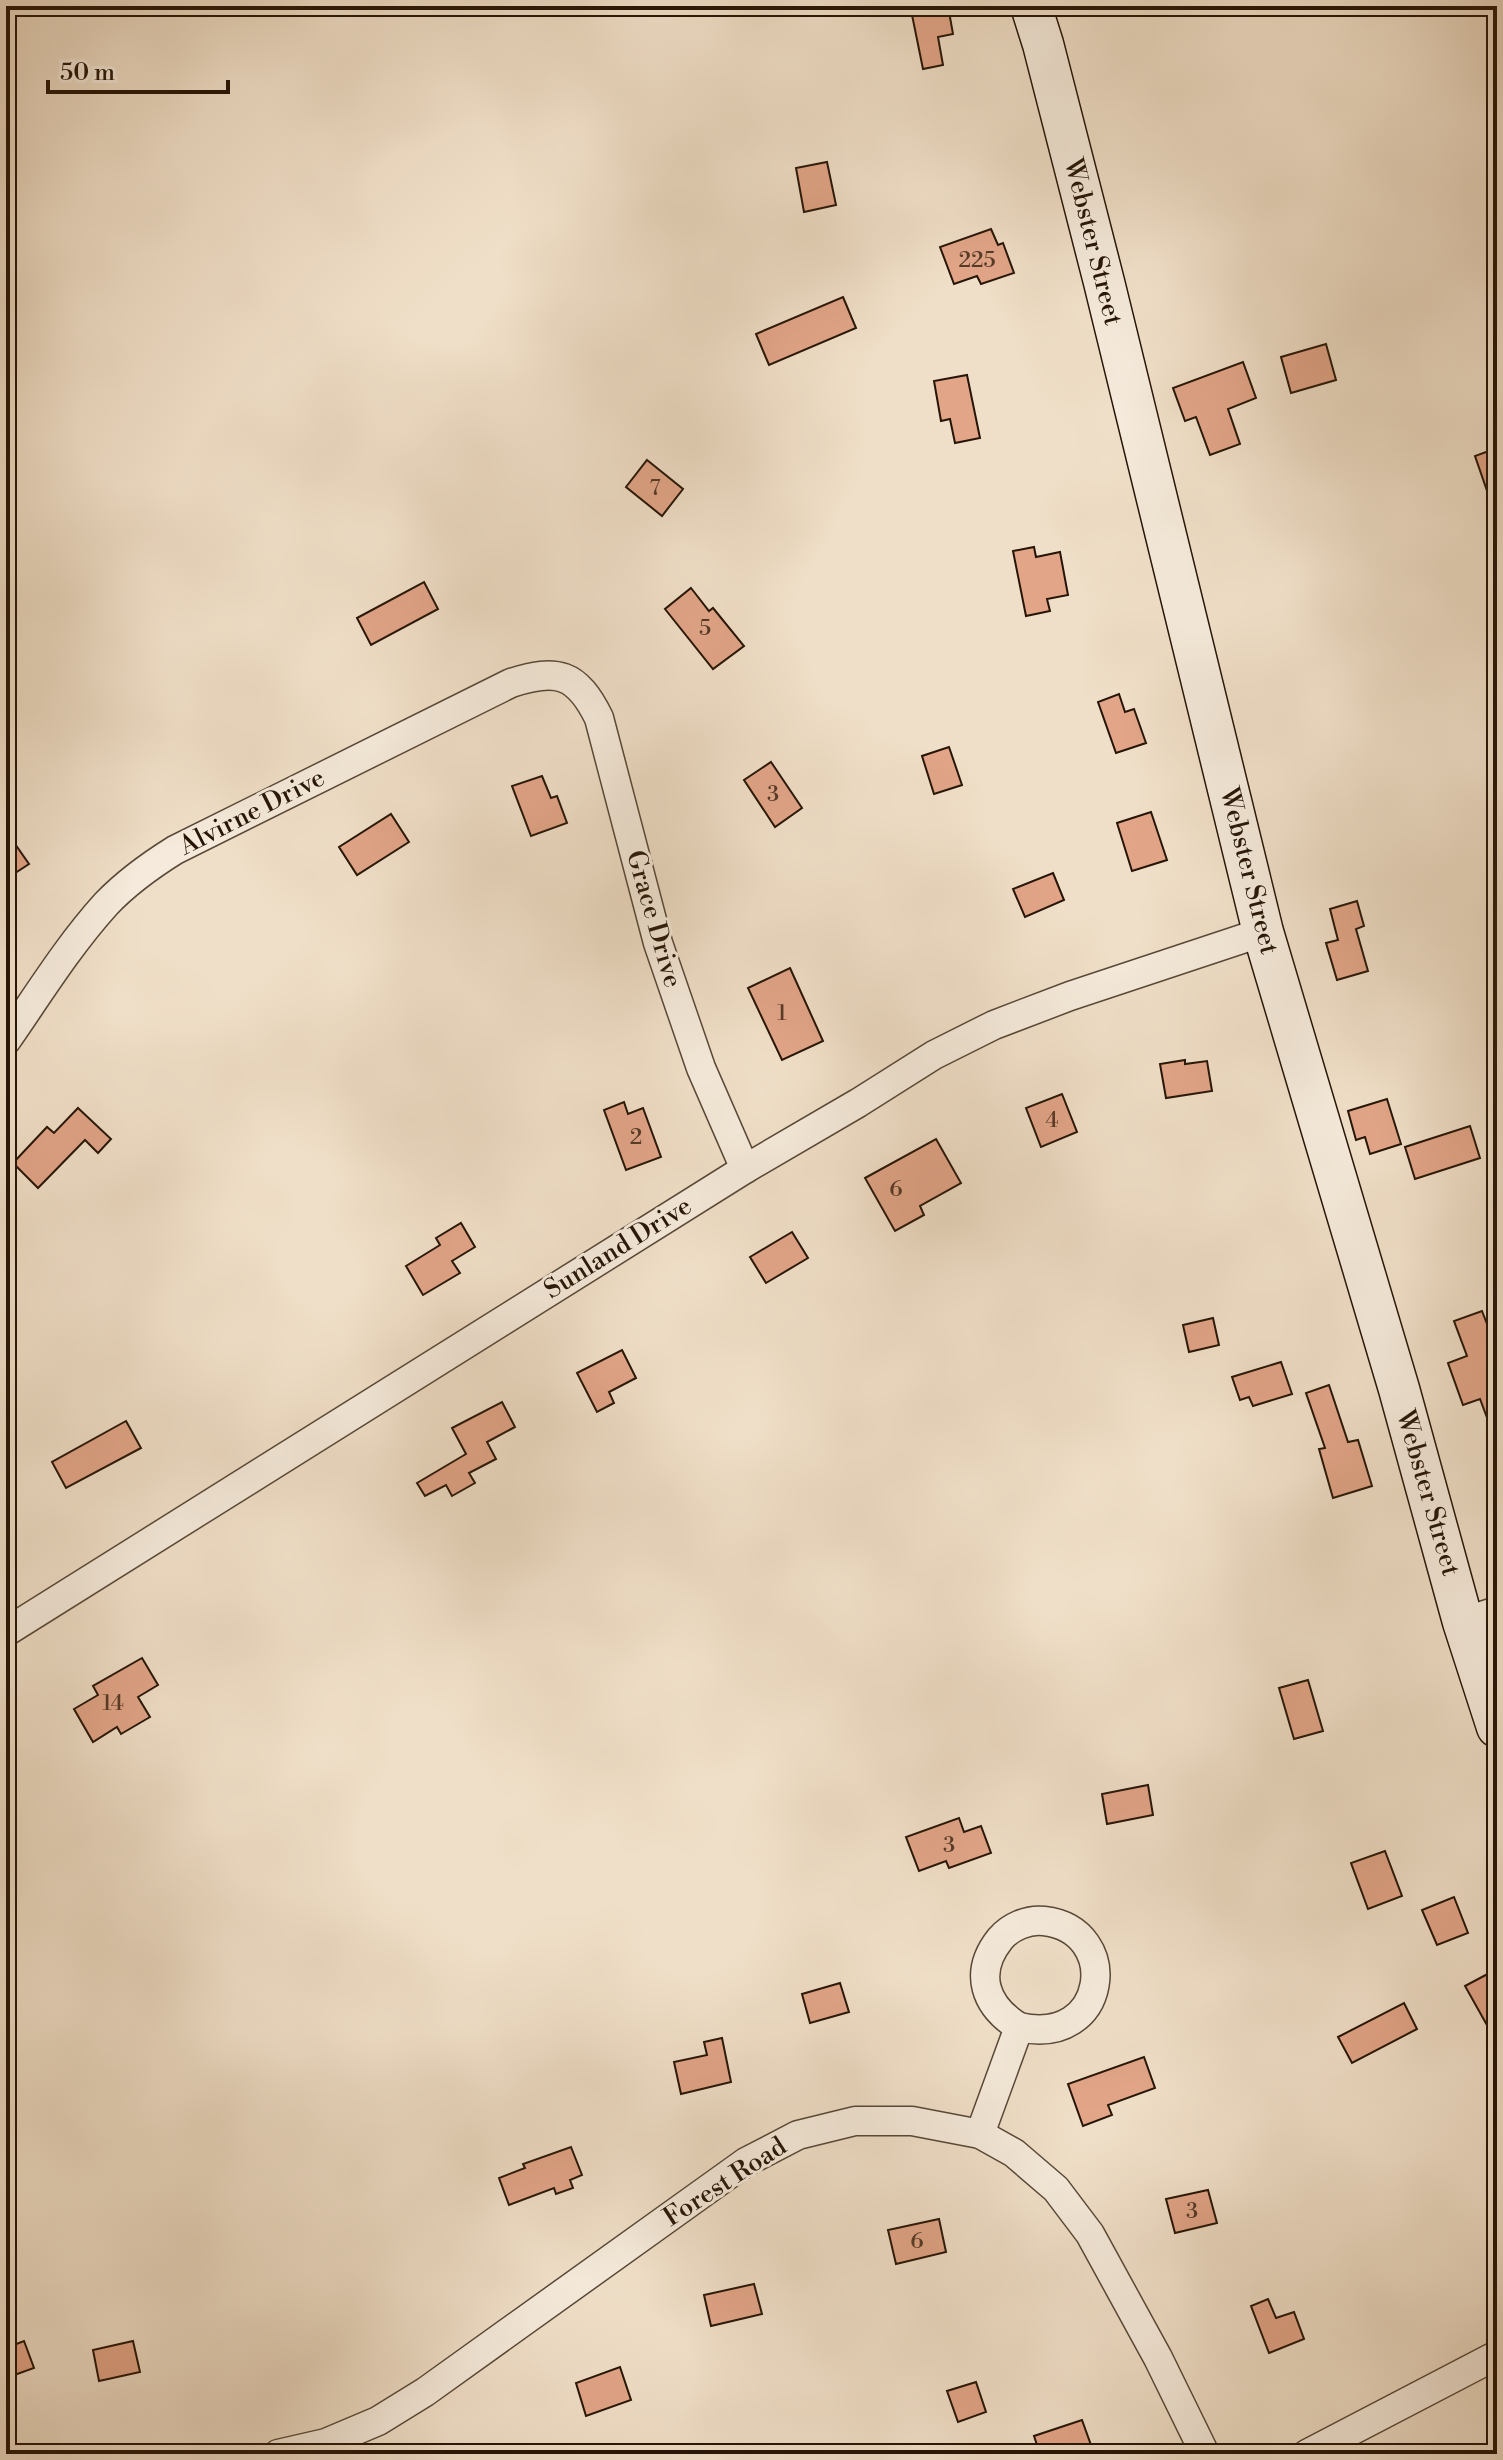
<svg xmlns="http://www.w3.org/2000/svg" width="1503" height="2460" font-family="'Libre Bodoni',serif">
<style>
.building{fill:#e2a588;stroke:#261507;stroke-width:2}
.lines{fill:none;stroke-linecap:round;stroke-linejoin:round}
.street-casing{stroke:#584837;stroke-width:31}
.secondary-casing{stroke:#261507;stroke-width:43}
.street{stroke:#f5eadb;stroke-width:28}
.secondary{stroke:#f5eadb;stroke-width:40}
.labels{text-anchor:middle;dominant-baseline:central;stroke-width:6;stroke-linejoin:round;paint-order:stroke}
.number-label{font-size:22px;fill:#553927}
.street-label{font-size:26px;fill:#261507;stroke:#f5eadb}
</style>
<rect width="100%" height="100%" fill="#f0dfc8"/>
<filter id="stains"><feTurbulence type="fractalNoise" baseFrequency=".0025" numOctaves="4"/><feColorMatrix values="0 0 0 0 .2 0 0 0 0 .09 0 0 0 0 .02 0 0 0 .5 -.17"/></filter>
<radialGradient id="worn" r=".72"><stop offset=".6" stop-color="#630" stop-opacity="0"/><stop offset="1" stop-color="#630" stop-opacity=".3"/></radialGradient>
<!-- building -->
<g class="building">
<path d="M930,6H948L953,34L938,37L943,65L923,69L911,10Z"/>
<path d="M827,162L836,205L804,212L796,168Z"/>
<path d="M991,229L998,245L1003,243L1014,273L981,284L977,276L954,284L940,247Z"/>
<path d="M843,297L856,328L769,365L756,334Z"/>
<path d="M1326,344L1336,380L1291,393L1281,357Z"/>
<path d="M1243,362L1256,398L1228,409L1240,444L1210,455L1196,417L1185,421L1173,388Z"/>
<path d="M967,375L980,438L955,443L950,419L941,421L934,381Z"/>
<path d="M1497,448V511H1494L1475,456Z"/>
<path d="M647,460L683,489L662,516L626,487Z"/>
<path d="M1034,547L1036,557L1060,552L1068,595L1047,599L1050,611L1026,616L1013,551Z"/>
<path d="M424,582L438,609L371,645L357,618Z"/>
<path d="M691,588L709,611L713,608L744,646L713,669L665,609Z"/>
<path d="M1119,694L1125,712L1134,709L1146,743L1116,753L1098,702Z"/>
<path d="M949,747L962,785L934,794L922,756Z"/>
<path d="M771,762L802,808L775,827L744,780Z"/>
<path d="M542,776L551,798L557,796L567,823L531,836L512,786Z"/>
<path d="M1151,812L1167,860L1132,871L1117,823Z"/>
<path d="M391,814L409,842L357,875L339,847Z"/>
<path d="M6,831L29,864L6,879Z"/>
<path d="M1053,873L1064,900L1025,917L1013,889Z"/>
<path d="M1357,901L1364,926L1356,929L1368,971L1337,980L1326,943L1338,940L1330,909Z"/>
<path d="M790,968L823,1041L782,1060L748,988Z"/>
<path d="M1185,1060V1064L1207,1061L1212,1091L1166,1098L1160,1064Z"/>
<path d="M1062,1094L1077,1132L1041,1147L1026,1108Z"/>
<path d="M1387,1099L1401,1144L1370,1154L1365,1137L1356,1140L1348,1111Z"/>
<path d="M624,1102L628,1114L643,1108L661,1157L626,1170L604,1110Z"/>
<path d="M78,1108L111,1139L98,1153L85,1140L38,1188L13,1163L47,1127L54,1133Z"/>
<path d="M1470,1126L1480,1158L1415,1179L1405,1147Z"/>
<path d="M936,1139L961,1183L920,1206L924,1215L895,1231L865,1178Z"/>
<path d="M461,1223L475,1247L452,1261L460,1273L423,1295L406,1266L440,1245L436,1238Z"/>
<path d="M792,1232L808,1258L766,1283L750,1257Z"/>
<path d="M1482,1311L1492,1337L1489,1338L1497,1359V1439H1495L1480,1399L1463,1405L1448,1363L1467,1356L1454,1321Z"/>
<path d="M1213,1318L1219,1345L1189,1352L1183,1325Z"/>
<path d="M622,1350L636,1378L609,1392L614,1403L597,1412L577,1373Z"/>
<path d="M1281,1362L1292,1394L1253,1406L1249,1397L1240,1400L1232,1377Z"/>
<path d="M1329,1385L1348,1442L1358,1440L1372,1486L1333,1498L1319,1449L1325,1448L1306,1393Z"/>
<path d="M502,1402L515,1427L487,1442L496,1459L469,1473L475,1483L452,1496L446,1485L425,1496L417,1483L466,1454L452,1428Z"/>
<path d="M126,1421L141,1448L66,1488L52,1462Z"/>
<path d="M142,1658L158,1685L138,1697L150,1717L121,1734L117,1727L93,1742L74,1709L98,1695L93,1686Z"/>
<path d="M1308,1680L1323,1731L1294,1739L1279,1688Z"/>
<path d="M1148,1785L1153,1815L1107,1824L1102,1794Z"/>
<path d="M959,1818L964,1832L981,1826L991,1853L949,1868L946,1861L919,1871L906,1837Z"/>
<path d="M1385,1851L1402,1896L1368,1909L1351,1863Z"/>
<path d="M1454,1897L1468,1933L1437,1945L1422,1910Z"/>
<path d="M1497,1969V2043L1465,1986Z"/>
<path d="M840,1983L849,2012L810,2023L802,1994Z"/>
<path d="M1404,2003L1417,2029L1352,2063L1338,2037Z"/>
<path d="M722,2038L731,2082L681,2094L674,2062L707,2055L704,2042Z"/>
<path d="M1144,2057L1155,2088L1108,2105L1112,2115L1083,2126L1068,2084Z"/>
<path d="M571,2147L582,2175L570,2180L573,2188L556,2194L554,2188L509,2205L499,2178L525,2168L523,2164Z"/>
<path d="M1208,2190L1217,2223L1175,2233L1166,2199Z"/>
<path d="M939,2219L946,2252L896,2264L888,2230Z"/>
<path d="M754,2284L762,2314L711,2326L704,2295Z"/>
<path d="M1268,2299L1276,2318L1294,2312L1304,2339L1269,2353L1251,2306Z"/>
<path d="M24,2341L34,2368L6,2378V2348Z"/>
<path d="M133,2341L140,2372L99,2381L93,2350Z"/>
<path d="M620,2367L631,2400L586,2416L576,2383Z"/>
<path d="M976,2382L986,2412L958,2422L947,2391Z"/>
<path d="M1082,2420L1092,2448L1075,2454H1040L1034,2436Z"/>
</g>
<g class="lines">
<!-- street casing -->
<g class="street-casing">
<g id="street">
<path d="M6,1041C38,995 68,946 106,904C126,883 151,865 175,850L511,683C557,668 577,673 599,718L658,943L701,1068L745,1169"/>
<path d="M1463,1622L1497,1611"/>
<path d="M6,1632L745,1169L858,1103L934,1055L994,1025L1070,996L1263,932"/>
<path d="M980,2134L1019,2027C1108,2048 1123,1930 1044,1921C1028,1919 1010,1927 1000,1939C973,1973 985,2006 1019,2027"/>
<path d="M278,2454L326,2443L378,2421L425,2392L746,2162L798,2135L855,2121H912L980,2134L1014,2153L1056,2189L1090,2234L1158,2358L1205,2454"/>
<path d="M1307,2454L1497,2355"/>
</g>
</g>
<!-- secondary casing -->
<g class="secondary-casing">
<path id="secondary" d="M1031,6L1043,44L1104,282L1263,932L1399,1389L1463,1622L1497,1727"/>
</g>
<!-- street -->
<use href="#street" class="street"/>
<!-- secondary -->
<use href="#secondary" class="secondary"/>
</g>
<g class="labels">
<!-- number labels -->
<g class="number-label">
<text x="977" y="260">225</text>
<text x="655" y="488">7</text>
<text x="705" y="628">5</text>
<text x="773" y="794">3</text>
<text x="782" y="1013">1</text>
<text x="1052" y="1120">4</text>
<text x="636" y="1137">2</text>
<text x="896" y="1189">6</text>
<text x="113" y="1703">14</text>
<text x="949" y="1845">3</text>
<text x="1192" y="2211">3</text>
<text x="917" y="2241">6</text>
</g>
<!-- street labels -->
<g class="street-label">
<text transform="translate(1093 242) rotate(76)">Webster Street</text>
<text transform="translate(252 812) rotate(-27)">Alvirne Drive</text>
<text transform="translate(1249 871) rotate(76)">Webster Street</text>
<text transform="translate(654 919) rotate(74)">Grace Drive</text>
<text transform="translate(618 1248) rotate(-32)">Sunland Drive</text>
<text transform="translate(1428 1493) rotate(74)">Webster Street</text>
<text transform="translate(725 2182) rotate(-33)">Forest Road</text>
</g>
</g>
<!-- margin -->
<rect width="1503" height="2460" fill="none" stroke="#f0dfc8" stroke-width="32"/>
<rect x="8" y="8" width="1487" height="2444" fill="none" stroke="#261507" stroke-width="4"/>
<rect x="16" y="16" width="1471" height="2428" fill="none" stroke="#261507" stroke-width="2"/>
<!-- scale -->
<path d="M48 80v12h180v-12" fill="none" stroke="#261507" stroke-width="4"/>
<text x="60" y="80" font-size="24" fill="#261507" stroke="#f5eadb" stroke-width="6" paint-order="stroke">50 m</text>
<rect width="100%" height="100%" filter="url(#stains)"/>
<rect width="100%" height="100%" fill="url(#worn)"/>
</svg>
